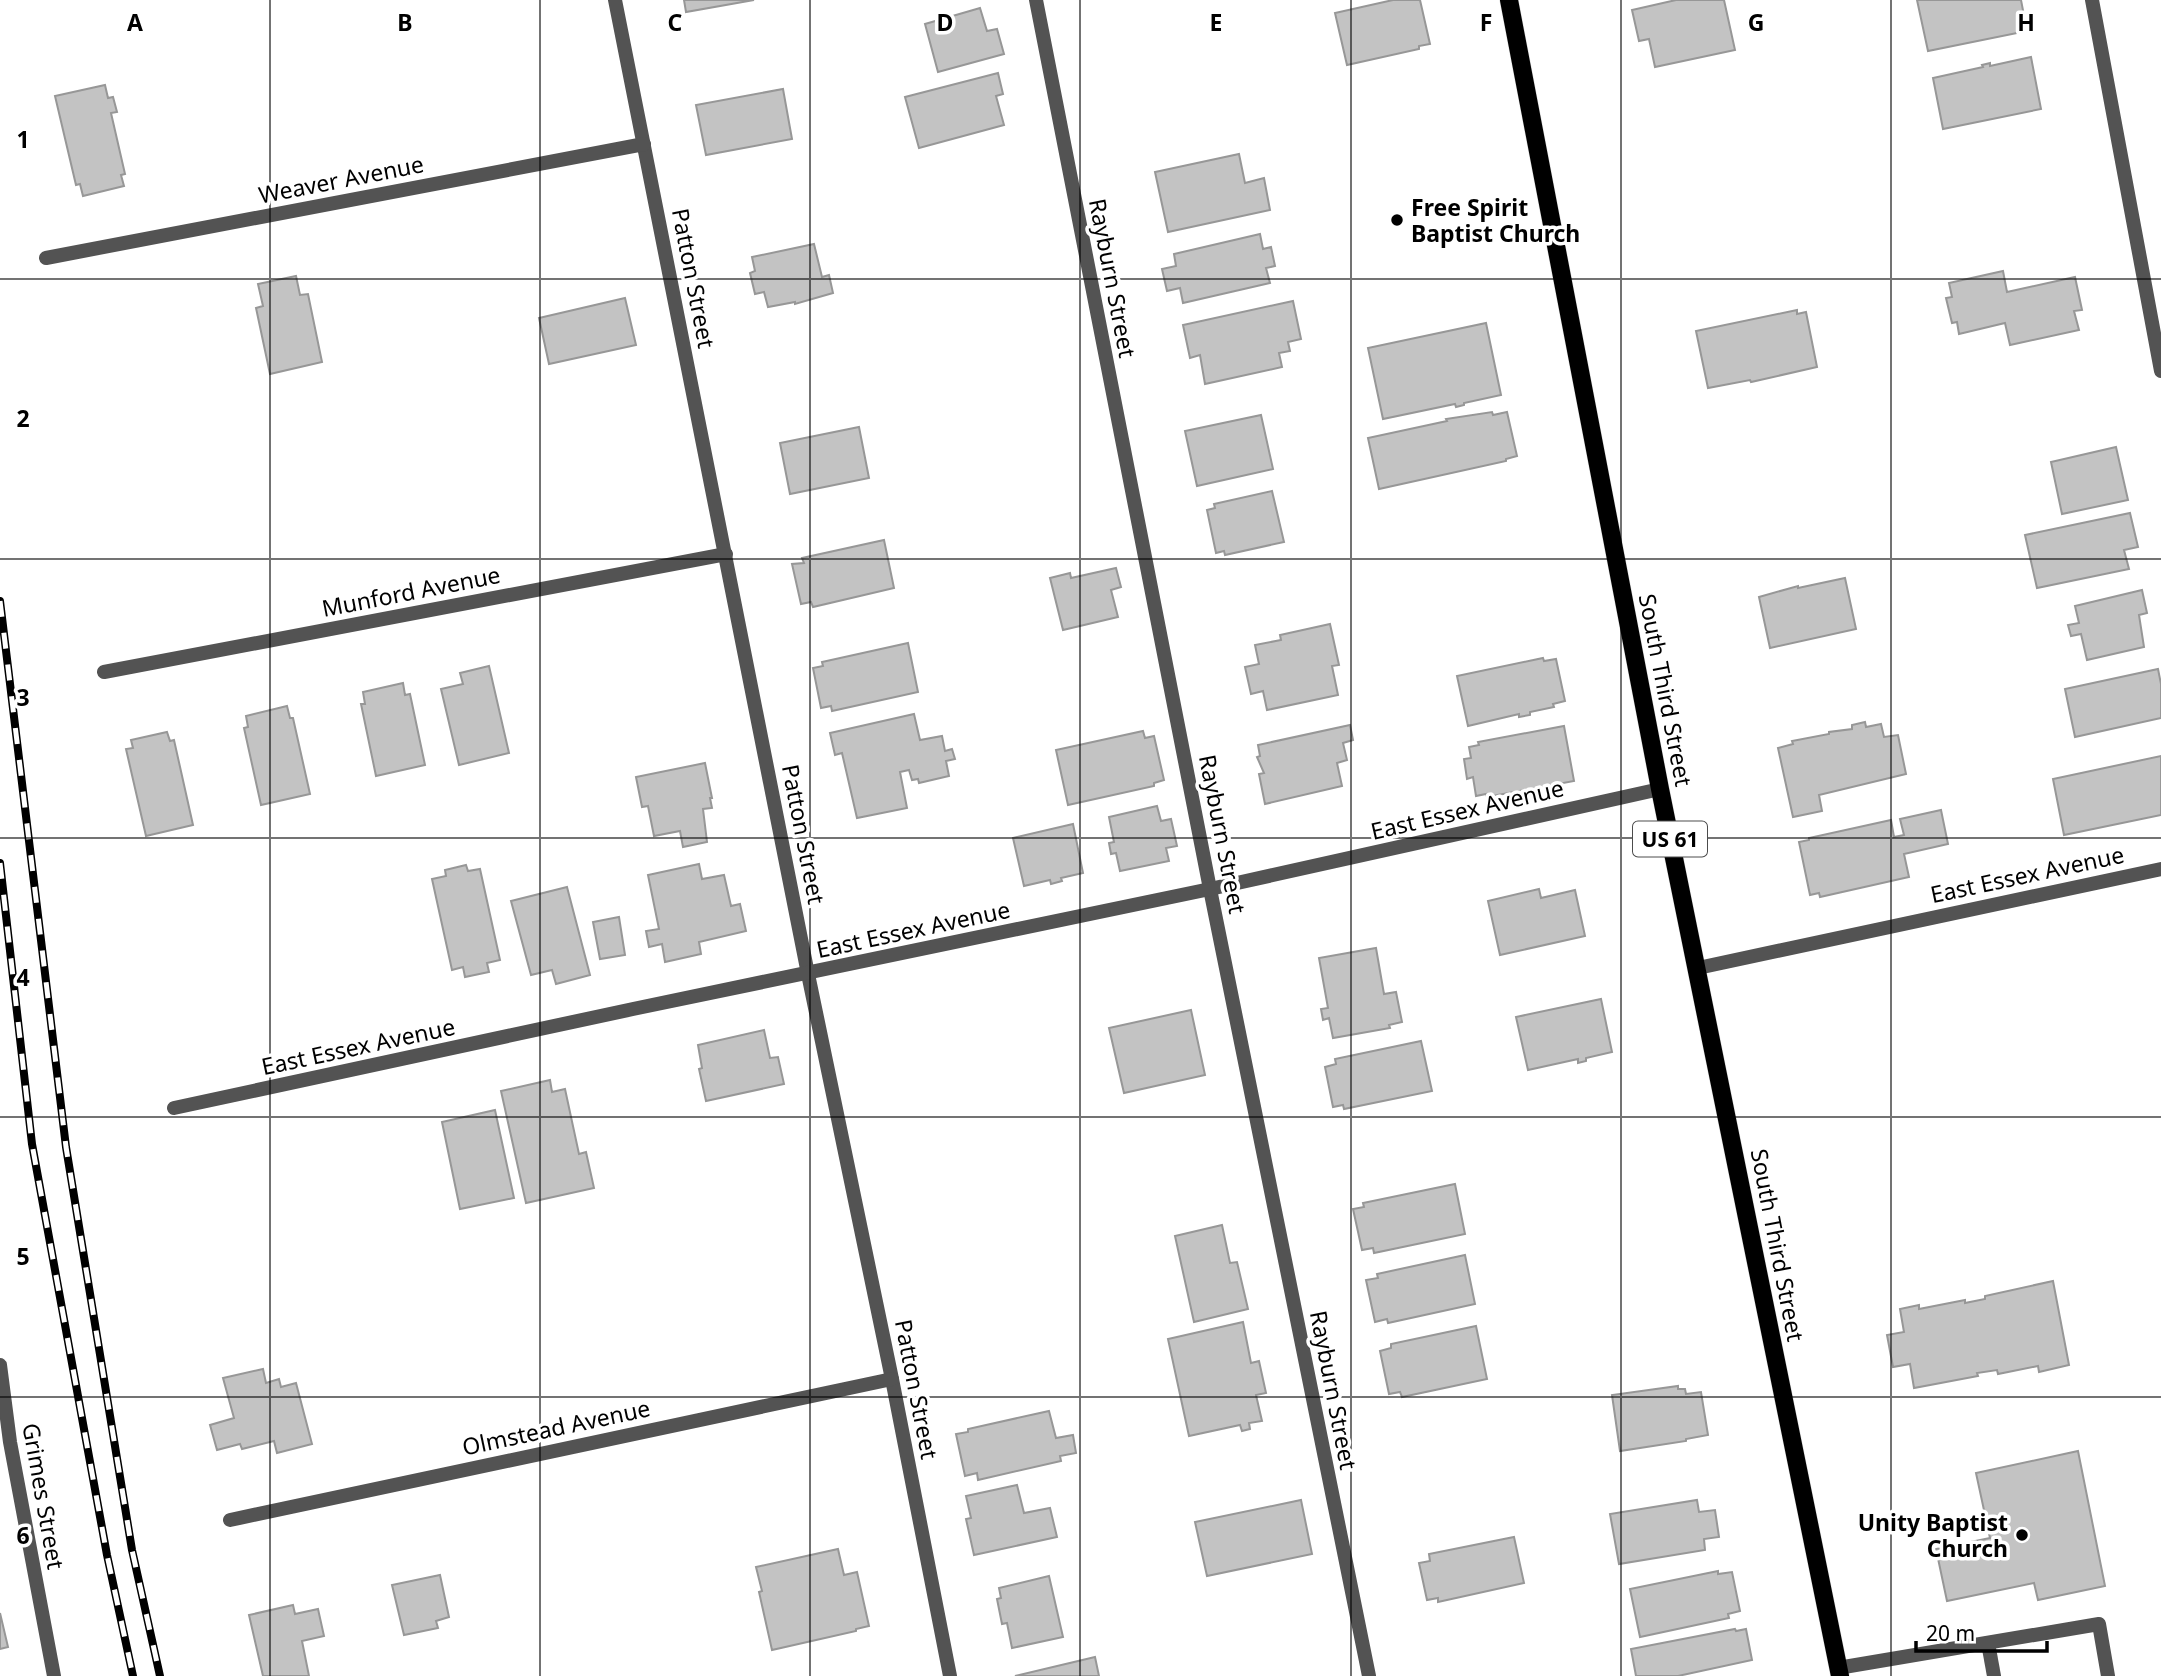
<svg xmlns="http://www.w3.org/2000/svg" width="2161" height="1676" font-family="'Noto Sans',sans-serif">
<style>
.building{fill:#c3c3c3;stroke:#979797;stroke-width:2}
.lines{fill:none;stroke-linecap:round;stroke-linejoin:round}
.primary-casing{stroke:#dbdbdb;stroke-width:19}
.service{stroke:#535353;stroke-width:14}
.minor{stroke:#535353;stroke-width:14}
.primary{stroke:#000;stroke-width:18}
.rail-casing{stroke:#000;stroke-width:8}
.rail{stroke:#fff;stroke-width:5;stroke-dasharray:16;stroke-linecap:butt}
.grid{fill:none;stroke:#000;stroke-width:2;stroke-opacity:0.55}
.poi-dot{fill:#000;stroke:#fff;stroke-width:2.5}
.labels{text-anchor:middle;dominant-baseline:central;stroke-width:7;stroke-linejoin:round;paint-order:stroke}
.shield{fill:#fff;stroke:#4c4c4c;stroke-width:2}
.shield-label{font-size:21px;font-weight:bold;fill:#000}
.street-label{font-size:23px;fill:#000;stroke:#fff}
.poi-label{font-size:23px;font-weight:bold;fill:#000;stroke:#fff;text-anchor:start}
.grid-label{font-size:23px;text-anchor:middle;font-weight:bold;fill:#000;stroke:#fff;stroke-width:7;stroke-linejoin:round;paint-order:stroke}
</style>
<rect width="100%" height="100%" fill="#fff"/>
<!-- building -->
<g class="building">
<path d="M684,0H754L686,12Z"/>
<path d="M1393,0H1420L1430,44L1419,46V49L1347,65L1335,13Z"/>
<path d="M1676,0H1724L1735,50L1655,67L1649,39L1639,41L1632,10Z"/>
<path d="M1917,0H2021L2027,31L1928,51Z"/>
<path d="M980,8L987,31L997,29L1004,54L938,72L925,24Z"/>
<path d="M2031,57L2041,109L1943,129L1933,78L1983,67L1982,65L1990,63V66Z"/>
<path d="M998,73L1003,94L996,96L1004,125L919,148L905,97Z"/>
<path d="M105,85L108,98L113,97L117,112L111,113L125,174L121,175L124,186L83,196L80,184L76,185L55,96Z"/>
<path d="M783,89L792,139L706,155L696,105Z"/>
<path d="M1239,154L1245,183L1264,178L1270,210L1168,232L1155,172Z"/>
<path d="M1260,234L1263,249L1271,247L1275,266L1266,268L1270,283L1183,303L1180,288L1167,291L1162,269L1176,266L1174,254Z"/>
<path d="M814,244L822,277L829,275L833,293L795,304V302L768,307L764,292L755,294L750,273L755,271L752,257Z"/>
<path d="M2003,271L2007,292L2075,277L2082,310L2074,311L2079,330L2010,345L2005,323L1959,334L1957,322L1952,323L1946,298L1952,297L1949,283Z"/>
<path d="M296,276L300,295L308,294L322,362L270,374L256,308L263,306L258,284Z"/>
<path d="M625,298L636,345L549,364L539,318Z"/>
<path d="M1293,301L1301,339L1288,342L1290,351L1279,353L1282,367L1205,384L1200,355L1190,358L1183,325Z"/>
<path d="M1797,310V314L1806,312L1817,367L1751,382L1750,380L1708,388L1696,331Z"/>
<path d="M1486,323L1501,395L1464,403V405L1456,407L1455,404L1383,419L1368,348Z"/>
<path d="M1492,412L1493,415L1507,412L1517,456L1506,459V461L1379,489L1368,438L1447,421L1446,419Z"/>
<path d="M1261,415L1273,469L1197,486L1185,431Z"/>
<path d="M859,427L869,478L790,494L780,443Z"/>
<path d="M2116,447L2128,500L2062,514L2051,462Z"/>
<path d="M1272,491L1284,542L1225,555L1224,551L1216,553L1207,510L1215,508L1214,504Z"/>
<path d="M2130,513L2138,547L2124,550L2129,569L2037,588L2025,535Z"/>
<path d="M884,540L894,588L813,607L811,602L801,604L792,564L804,563L802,558Z"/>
<path d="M1116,568L1121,587L1111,590L1118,617L1063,630L1050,578L1070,573L1071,578Z"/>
<path d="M1845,578L1856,629L1770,648L1759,597L1798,586V588Z"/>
<path d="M2142,590L2147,613L2139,615L2144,647L2087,660L2081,634L2071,636L2068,625L2079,623L2075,606Z"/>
<path d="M1330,624L1339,665L1332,666L1338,695L1267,710L1263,691L1251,694L1245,667L1259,664L1255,645L1281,640L1280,635Z"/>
<path d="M908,643L918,692L832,711L831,706L821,708L813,668L823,666L822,662Z"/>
<path d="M1543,658L1544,661L1556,659L1565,701L1553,704L1554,707L1530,712V715L1519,717V714L1468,726L1457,676Z"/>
<path d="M489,666L509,753L459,765L441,689L463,684L460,673Z"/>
<path d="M2158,669L2161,684V718L2075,737L2065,689Z"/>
<path d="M403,683L405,695L410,694L425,765L376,776L361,704H365L363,692Z"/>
<path d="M287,706L290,718H293L310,794L261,805L244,728L248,727L246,716Z"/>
<path d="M914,714L920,740L942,736L945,751L952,749L955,759L946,761L949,776L919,783L918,779L912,780L909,770L900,772L907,808L857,818L842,753L835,755L830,733Z"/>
<path d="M1865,722L1866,727L1881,724L1884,737L1898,735L1906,774L1819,795L1822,811L1793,817L1778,748L1793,744L1792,741L1829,734V732L1852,729V725Z"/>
<path d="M1350,725L1353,740L1343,743L1347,760L1337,763L1342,786L1265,804L1259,774L1264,773L1257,757L1260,756L1258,745Z"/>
<path d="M1564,726L1574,781L1487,797L1486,794L1476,796L1473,777L1467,779L1464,759L1471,758L1469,747L1479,745L1478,742Z"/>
<path d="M1143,731L1145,738L1154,736L1164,780L1154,783V786L1068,805L1056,750Z"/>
<path d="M167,732L170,741L174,740L193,825L146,836L126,749L133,748L131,740Z"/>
<path d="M2161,756V815L2064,835L2053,779Z"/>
<path d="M705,763L712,798H710L712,808L703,809L707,842L683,847L680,831L654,836L648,806L642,807L636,777Z"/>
<path d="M1157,806L1161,821L1171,819L1177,846L1166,848L1169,861L1120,871L1116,853L1111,854L1109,843L1114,842L1109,817Z"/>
<path d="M1941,810L1948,844L1904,854L1909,877L1820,897L1819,893L1810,895L1799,842L1809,840V838L1891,820L1894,837L1904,835L1900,819Z"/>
<path d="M1073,824L1083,873L1061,878L1062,881L1051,884L1050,880L1024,886L1013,838Z"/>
<path d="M699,864L702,879L724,875L731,906L740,904L746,931L699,942L701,954L665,962L662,944L649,947L646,931L659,929L648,875Z"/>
<path d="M466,865L468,871L480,869L500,960L487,963L489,972L465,977L463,967L452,970L432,879L446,876L445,870Z"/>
<path d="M567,887L590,975L556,984L552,970L531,975L511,901Z"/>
<path d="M1539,889L1541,898L1575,890L1585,936L1500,955L1488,901Z"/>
<path d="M619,917L625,955L600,959L593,922Z"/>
<path d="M1376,948L1384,994L1396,992L1402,1022L1389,1025L1390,1028L1333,1038L1329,1018L1323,1020L1321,1009L1328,1008L1319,958Z"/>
<path d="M1601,999L1612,1052L1586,1058V1061L1578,1063V1059L1528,1070L1516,1017Z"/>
<path d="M1191,1010L1205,1075L1124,1093L1109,1028Z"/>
<path d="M764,1030L770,1058L778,1057L784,1084L706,1101L699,1069L702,1068L698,1045Z"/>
<path d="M1421,1041L1432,1091L1344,1109L1343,1105L1333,1107L1325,1067L1336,1064L1335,1059Z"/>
<path d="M550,1080L552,1092L565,1089L579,1154L586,1152L594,1188L526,1203L501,1091Z"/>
<path d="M495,1110L514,1198L460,1209L442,1122Z"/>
<path d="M1455,1184L1465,1234L1374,1253L1373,1248L1362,1250L1353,1209L1364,1207L1363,1203Z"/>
<path d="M1222,1225L1230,1263L1237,1262L1248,1309L1194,1322L1175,1236Z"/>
<path d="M1465,1255L1475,1304L1388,1323L1387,1319L1375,1322L1366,1280L1378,1278L1377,1274Z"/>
<path d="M2053,1281L2069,1365L2039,1372L2038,1366L1998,1374L1997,1370L1977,1373L1978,1376L1914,1388L1910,1364L1893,1367L1887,1335L1904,1332L1900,1309L1919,1305V1309L1965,1300V1303L1985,1299V1296Z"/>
<path d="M1243,1322L1251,1363L1259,1361L1266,1393L1256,1395L1262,1421L1249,1423L1250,1429L1242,1431L1240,1425L1189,1436L1168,1339Z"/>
<path d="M1476,1326L1487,1379L1402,1397L1400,1392L1389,1394L1380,1351L1391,1348V1344Z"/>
<path d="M263,1369L266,1383L279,1379L281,1387L296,1383L312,1444L277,1453L274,1441L242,1449L240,1444L217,1450L210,1425L234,1418L223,1378Z"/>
<path d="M1678,1386V1389H1685L1686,1394L1701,1392L1708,1435L1686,1439V1441L1620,1451L1612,1395Z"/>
<path d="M1049,1411L1056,1438L1073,1435L1076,1453L1060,1456L1061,1461L978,1480L977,1473L965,1476L956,1434L968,1432V1429Z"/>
<path d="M2078,1451L2105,1586L2038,1600L2034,1583L1947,1601L1936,1549L1990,1538L1976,1473Z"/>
<path d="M1017,1485L1024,1513L1050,1508L1057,1537L974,1555L966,1519L971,1518L966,1496Z"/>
<path d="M1301,1500L1312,1554L1207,1576L1195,1522Z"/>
<path d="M1697,1500L1699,1512L1715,1510L1719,1537L1704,1539L1705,1550L1619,1564L1610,1514Z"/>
<path d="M1514,1537L1524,1583L1438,1602V1598L1427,1600L1419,1563L1430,1561L1429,1554Z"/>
<path d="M838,1549L844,1575L857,1572L869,1626L856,1629V1631L772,1650L759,1592L762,1591L756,1567Z"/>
<path d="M1718,1571V1574L1732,1572L1740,1611L1728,1614L1729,1618L1640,1637L1630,1589Z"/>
<path d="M440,1575L449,1617L436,1621L438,1628L404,1635L392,1585Z"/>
<path d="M1049,1576L1063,1637L1012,1648L1007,1623L1002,1624L997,1599L1001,1598L999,1588Z"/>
<path d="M293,1605L295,1614L318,1609L324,1636L302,1641L309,1676H263L249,1615Z"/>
<path d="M0,1613L8,1647L0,1649Z"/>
<path d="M1735,1629L1736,1631L1746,1629L1752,1660L1678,1676H1636L1631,1649Z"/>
<path d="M1095,1657L1099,1676H1015Z"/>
</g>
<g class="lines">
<!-- primary casing -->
<g class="primary-casing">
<path id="primary" d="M1509,0L1660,789L1840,1676"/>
</g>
<!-- service -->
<g class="service">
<path d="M1988,1643L1994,1676"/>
<path d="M1838,1668L2099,1624L2108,1676"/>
</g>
<!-- minor -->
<g class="minor">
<path d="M615,0L808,974L892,1379L950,1676"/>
<path d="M1036,0L1210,889L1369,1676"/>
<path d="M2092,0L2161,371"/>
<path d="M46,258L644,144"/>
<path d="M104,672L726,554"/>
<path d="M1698,968L2161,869"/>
<path d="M174,1108L633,1009L1210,889L1660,789"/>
<path d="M0,1365L10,1442L54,1676"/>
<path d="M230,1520L892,1379"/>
</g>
<!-- primary -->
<use href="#primary" class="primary"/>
<!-- rail casing -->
<g class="rail-casing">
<g id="rail">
<path d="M0,601L66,1147L132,1550L160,1676"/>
<path d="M0,863L32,1144L107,1555L133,1676"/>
</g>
</g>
<!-- rail -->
<use href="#rail" class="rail"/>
</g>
<!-- grid -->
<path class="grid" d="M270,0V1676M540,0V1676M810,0V1676M1080,0V1676M1351,0V1676M1621,0V1676M1891,0V1676M0,279H2161M0,559H2161M0,838H2161M0,1117H2161M0,1397H2161"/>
<!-- markers -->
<g class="poi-dot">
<circle cx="1397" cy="220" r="7"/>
<circle cx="2022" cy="1535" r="7"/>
</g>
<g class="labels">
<!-- shield labels -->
<rect class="shield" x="1633" y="821.5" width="74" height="35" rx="5"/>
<g class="shield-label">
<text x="1670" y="839">US 61</text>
</g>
<!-- street labels -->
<g class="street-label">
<text transform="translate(341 179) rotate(-11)">Weaver Avenue</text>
<text transform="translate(694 278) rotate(79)">Patton Street</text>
<text transform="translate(1113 278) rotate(79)">Rayburn Street</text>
<text transform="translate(411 591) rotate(-11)">Munford Avenue</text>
<text transform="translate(1666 690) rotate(79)">South Third Street</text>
<text transform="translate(1467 809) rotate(-13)">East Essex Avenue</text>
<text transform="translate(804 834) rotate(79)">Patton Street</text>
<text transform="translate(1223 834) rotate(79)">Rayburn Street</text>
<text transform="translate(2027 874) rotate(-12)">East Essex Avenue</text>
<text transform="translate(913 929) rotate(-12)">East Essex Avenue</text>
<text transform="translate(358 1046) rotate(-12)">East Essex Avenue</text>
<text transform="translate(1778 1245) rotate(79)">South Third Street</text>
<text transform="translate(917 1389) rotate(79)">Patton Street</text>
<text transform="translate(1334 1390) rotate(79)">Rayburn Street</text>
<text transform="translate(556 1427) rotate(-12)">Olmstead Avenue</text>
<text transform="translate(44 1496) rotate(80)">Grimes Street</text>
</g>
<!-- poi labels -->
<g class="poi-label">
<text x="1411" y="207">Free Spirit<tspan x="1411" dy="26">Baptist Church</tspan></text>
<text x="2008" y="1522" text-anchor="end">Unity Baptist<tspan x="2008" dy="26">Church</tspan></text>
</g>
</g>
<g class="grid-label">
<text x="135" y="31">A</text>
<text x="405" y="31">B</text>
<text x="675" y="31">C</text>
<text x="945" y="31">D</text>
<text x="1216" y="31">E</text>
<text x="1486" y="31">F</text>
<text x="1756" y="31">G</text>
<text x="2026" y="31">H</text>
<text x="23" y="148">1</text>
<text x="23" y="427">2</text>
<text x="23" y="706">3</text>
<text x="23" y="986">4</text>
<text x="23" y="1265">5</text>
<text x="23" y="1544">6</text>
</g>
<!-- scale -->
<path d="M1916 1641v10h131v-10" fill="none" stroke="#000000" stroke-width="3.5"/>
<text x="1926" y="1641" font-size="21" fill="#000000" stroke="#ffffff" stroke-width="5" paint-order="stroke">20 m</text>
</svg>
